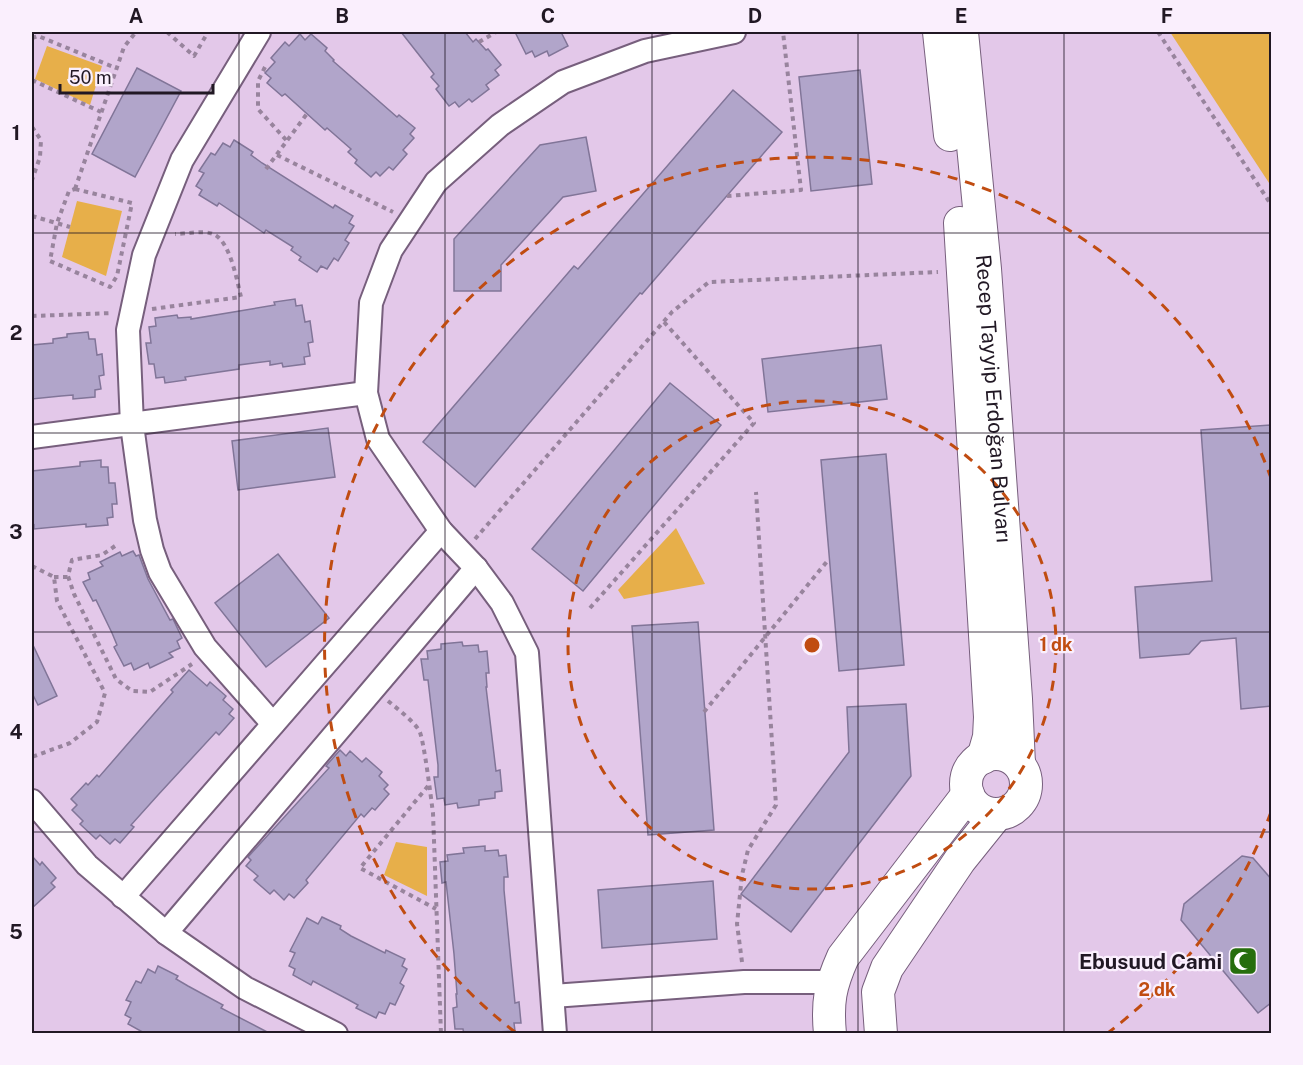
<svg xmlns="http://www.w3.org/2000/svg" width="1303" height="1065" font-family="'Public Sans',sans-serif">
<style>
.green{fill:#e7af4a}
.building{fill:#b1a5ca;stroke:#817598;stroke-width:1.5}
.lines{fill:none;stroke-linecap:round;stroke-linejoin:round}
.street-casing{stroke:#775f7d;stroke-width:26}
.secondary-casing{stroke:#775f7d;stroke-width:34}
.path{stroke:#98849d;stroke-width:4;stroke-dasharray:4.5 4.5;stroke-linecap:butt}
.street{stroke:#fff;stroke-width:22}
.secondary{stroke:#fff;stroke-width:32}
.grid{fill:none;stroke:#211824;stroke-width:1.5;stroke-opacity:0.55}
.ring{fill:none;stroke:#c04c11;stroke-width:3;stroke-dasharray:10 8}
.labels{text-anchor:middle;dominant-baseline:central;stroke-width:4.5;stroke-linejoin:round;paint-order:stroke}
.street-label{font-size:21px;fill:#211824;stroke:#faeffd}
.poi-label{font-size:21px;font-weight:bold;fill:#211824;stroke:#faeffd;text-anchor:end}
.centre{fill:#c04c11;stroke:#faeffd;stroke-width:3}
.ring-label{font-size:18px;text-anchor:middle;font-weight:bold;fill:#c04c11;stroke:#faeffd;stroke-width:4.5;stroke-linejoin:round;paint-order:stroke}
.neatline{fill:none;stroke:#211824;stroke-width:2}
.grid-label{font-size:20px;text-anchor:middle;font-weight:bold;fill:#211824}
</style>
<rect width="100%" height="100%" fill="#e3c8e9"/>
<!-- green -->
<g class="green">
<path d="M1170,32H1271V186Z"/>
<path d="M47,46L102,66L90,105L35,79Z"/>
<path d="M77,201L122,211L106,276L62,257Z"/>
<path d="M676,528L705,584L624,599L618,590Z"/>
<path d="M396,842L427,847V896L384,875Z"/>
</g>
<!-- building -->
<g class="building">
<path d="M401,32H465L473,42L476,39L486,50L488,49L501,65L495,70L499,75L486,85L489,89L472,102L469,99L459,107L455,102L449,106L436,89L439,86L431,77L434,74Z"/>
<path d="M515,32H561L568,46L549,56L547,51L535,57L532,51L526,54Z"/>
<path d="M300,34L305,40L311,34L327,48L325,51L334,60L333,61L397,117L399,115L415,128L410,134L414,138L403,150L407,154L393,170L389,167L380,176L376,172L371,177L355,163L357,160L348,152L351,149L327,128L325,130L285,94L282,96L267,83L271,78L265,73L275,62L271,58L285,42L289,46Z"/>
<path d="M137,68L181,91L135,177L92,154Z"/>
<path d="M860,70L872,184L811,191L799,77Z"/>
<path d="M733,90L782,132L642,294L640,293L475,487L423,442L574,266L578,269Z"/>
<path d="M586,137L596,191L563,197L501,265V291H454V239L540,145Z"/>
<path d="M234,140L253,152L251,155L262,163L333,208L335,205L353,216L349,223L354,226L345,240L349,243L338,261L334,258L327,269L321,266L317,272L299,260L301,257L291,250L293,247L266,230L264,233L219,203L217,206L199,195L202,190L196,186L204,173L199,171L211,153L215,155L223,143L230,147Z"/>
<path d="M295,299L296,306L302,305L305,322L310,321L313,342L308,343L310,356L304,357L305,364L283,367L282,363L270,365V361L239,365V369L185,377L186,380L165,383L164,377L156,378L154,364H149L146,343H151L149,327L156,326L155,318L177,315L178,318L191,317V319L275,305L274,302Z"/>
<path d="M88,332L89,339H95L97,355L102,354L104,375L99,376L101,389L95,390V397L73,399V395L61,396L32,399V345L53,343V339L67,337V334Z"/>
<path d="M881,345L887,399L768,412L762,359Z"/>
<path d="M670,383L721,425L583,591L532,549Z"/>
<path d="M1270,425L1272,706L1241,709L1236,638L1201,641L1189,654L1140,658L1135,587L1212,581L1201,430Z"/>
<path d="M328,428L335,477L238,490L232,441Z"/>
<path d="M886,454L904,665L839,671L821,460Z"/>
<path d="M101,460V467H108L109,483H115L117,504H112L113,517L107,518L108,525L86,527V524L34,529V525L32,526V471L80,466V462Z"/>
<path d="M133,551L136,556L139,555L148,579L170,620L173,619L182,638L177,641L180,648L169,653L173,657L150,668L148,663L134,670L131,663L124,666L114,647L117,645L112,633L96,600L93,601L83,582L90,579L88,573L103,566L100,562L120,552L122,556Z"/>
<path d="M278,554L329,618L266,667L215,603Z"/>
<path d="M698,622L714,830L648,835L632,626Z"/>
<path d="M462,642L463,646L478,645L479,652L487,651L489,673H486L487,687H486L496,771L500,770L502,791L495,792V798L479,800V805L458,808L457,803L445,805L444,798L437,799L434,777H438V765L428,680H424L421,659H428L427,651L441,649V644Z"/>
<path d="M32,643L57,696L38,705L32,693Z"/>
<path d="M189,670L207,686L210,682L226,696L223,700L233,709L229,714L234,718L219,735L216,732L158,795L131,825L134,827L120,843L115,839L110,844L100,835L96,839L80,824L83,821L72,810L77,805L71,799L86,783L88,785L97,775L99,777L125,747L173,692L171,690Z"/>
<path d="M906,704L911,776L791,932L741,894L849,752L847,707Z"/>
<path d="M340,750L346,756L350,751L362,762L366,758L382,772L379,776L388,785L384,789L389,794L375,810L372,808L364,817L361,814L306,880L308,883L294,898L289,894L284,900L274,890L270,894L254,880L258,876L246,866L251,860L248,857L329,768L326,766Z"/>
<path d="M485,846V851L498,850L499,856L506,855L508,877H504V890L511,963L515,1003L519,1002L521,1023H514L515,1031L464,1034L463,1029H455L453,1008L457,1007L456,994H457L454,954L446,882L442,883L440,862L448,861L447,855L464,853L463,848Z"/>
<path d="M32,856L40,865L42,862L56,878L51,883L55,887L32,908Z"/>
<path d="M1242,856L1253,858L1272,880V1002L1258,1013L1181,920L1184,904Z"/>
<path d="M713,881L717,939L602,948L598,890Z"/>
<path d="M322,917L341,926L340,929L351,936L385,953L386,950L405,959L402,966L407,969L400,983L404,986L395,1005L390,1003L385,1014L379,1012L376,1018L356,1008L358,1005L347,999L313,981L311,985L293,975L295,969L289,966L295,953L290,951L307,918L318,924Z"/>
<path d="M158,966L178,976L176,979L188,986L223,1005L221,1008L271,1034H146L128,1024L131,1018L125,1015L131,1002L126,1000L136,981L141,983L148,969L155,973Z"/>
</g>
<g class="lines">
<!-- street casing -->
<g class="street-casing">
<g id="street">
<path d="M259,32L182,160L144,255L128,330L132,425L145,520L152,550L160,572L205,647L273,724"/>
<path d="M32,437L366,393"/>
<path d="M32,801L87,865L166,933L245,988L336,1034"/>
<path d="M123,897L441,531"/>
<path d="M166,933L476,568"/>
<path d="M553,996L744,982H831"/>
<path d="M555,1034L527,653L502,603L476,568L441,531L378,439L366,393L371,303L391,250L436,182L500,125L563,82L645,51L734,32"/>
</g>
</g>
<!-- secondary casing -->
<g class="secondary-casing">
<g id="secondary">
<path d="M939,32L950,135"/>
<path id="s1" d="M962,32L985,269L1016,699L1019,764"/>
<path d="M960,223L990,717L989,737L983,758"/>
<circle cx="996" cy="784" r="30"/>
<path d="M830,1034C827,1002 830,986 843,957L968,794"/>
<path d="M881,1034L878,992L887,968L960,860L997,814"/>
</g>
</g>
<!-- path -->
<g class="path">
<path d="M167,32L194,56L208,32"/>
<path d="M1158,32L1272,206"/>
<path d="M32,38L38,36L116,68"/>
<path d="M479,42L496,32"/>
<path d="M265,67L258,81V109L287,141"/>
<path d="M32,80L101,112"/>
<path d="M32,127L41,140L40,157L32,180"/>
<path d="M277,155L393,212"/>
<path d="M266,169L309,111"/>
<path d="M75,189L132,203L117,276L110,287L50,261L57,223L69,191Z"/>
<path d="M75,189L124,47L136,32"/>
<path d="M727,196L801,190L783,32"/>
<path d="M32,216L70,227"/>
<path d="M152,309L241,297C237,281 230,240 213,234C203,230 186,234 175,234"/>
<path d="M32,316L112,313"/>
<path d="M475,539L672,312L709,282L938,272"/>
<path d="M115,546L102,555L72,560L68,576L74,594L116,679L132,691L150,692L192,664"/>
<path d="M32,566L54,577L57,601L105,693L97,722L70,743L32,757"/>
<path d="M54,577H68"/>
<path d="M590,608L754,423L664,322"/>
<path d="M388,701C399,710 411,719 419,730C424,739 431,799 433,813L441,1034"/>
<path d="M704,712L829,559"/>
<path d="M428,786L360,868L436,909"/>
<path d="M742,962L737,924L742,875L748,850L776,805L756,492"/>
</g>
<!-- street -->
<use href="#street" class="street"/>
<!-- secondary -->
<use href="#secondary" class="secondary"/>
</g>
<!-- grid -->
<path class="grid" d="M239,32V1034M445,32V1034M652,32V1034M858,32V1034M1064,32V1034M32,233H1272M32,433H1272M32,632H1272M32,832H1272"/>
<!-- distance rings -->
<g class="ring">
<circle cx="812" cy="645" r="244"/>
<path d="M1271 812A488 488 0 0 1 1109 1032M515 1032A488 488 0 1 1 1271 478"/>
</g>
<!-- icons -->
<defs>
<g id="mosque-square" transform="scale(1.5)"><rect x="-9" y="-9" width="18" height="18" rx="4" fill="#266e0d" stroke="#faeffd"/><path d="M3.5-4.9A6 6 0 1 0 3.5 4.9A5 5 0 1 1 3.5-4.9Z" fill="#fff"/></g>
</defs>
<g fill-rule="evenodd">
<use href="#mosque-square" x="1243" y="961"/>
</g>
<g class="labels">
<!-- street labels -->
<g class="street-label">
<text stroke="none"><textPath href="#s1" startOffset="368">Recep Tayyip Erdoğan Bulvarı</textPath></text>
</g>
<!-- poi labels -->
<g class="poi-label">
<text x="1222" y="961">Ebusuud Cami</text>
</g>
</g>
<circle cx="812" cy="645" r="9" class="centre"/>
<g class="ring-label">
<text x="1056" y="651">1 dk</text>
<text x="1157" y="996">2 dk</text>
</g>
<!-- border -->
<rect width="1303" height="1065" fill="none" stroke="#faeffd" stroke-width="66"/>
<!-- scale -->
<path d="M60 84v9h153v-9" fill="none" stroke="#211824" stroke-width="3"/>
<text x="69" y="84" font-size="18" fill="#211824" stroke="#faeffd" stroke-width="4.5" paint-order="stroke">50 m</text>
<rect x="33" y="33" width="1237" height="999" class="neatline"/>
<g class="grid-label">
<text x="136" y="23">A</text>
<text x="342" y="23">B</text>
<text x="548" y="23">C</text>
<text x="755" y="23">D</text>
<text x="961" y="23">E</text>
<text x="1167" y="23">F</text>
<text x="16" y="140">1</text>
<text x="16" y="340">2</text>
<text x="16" y="539">3</text>
<text x="16" y="739">4</text>
<text x="16" y="939">5</text>
</g>
</svg>
